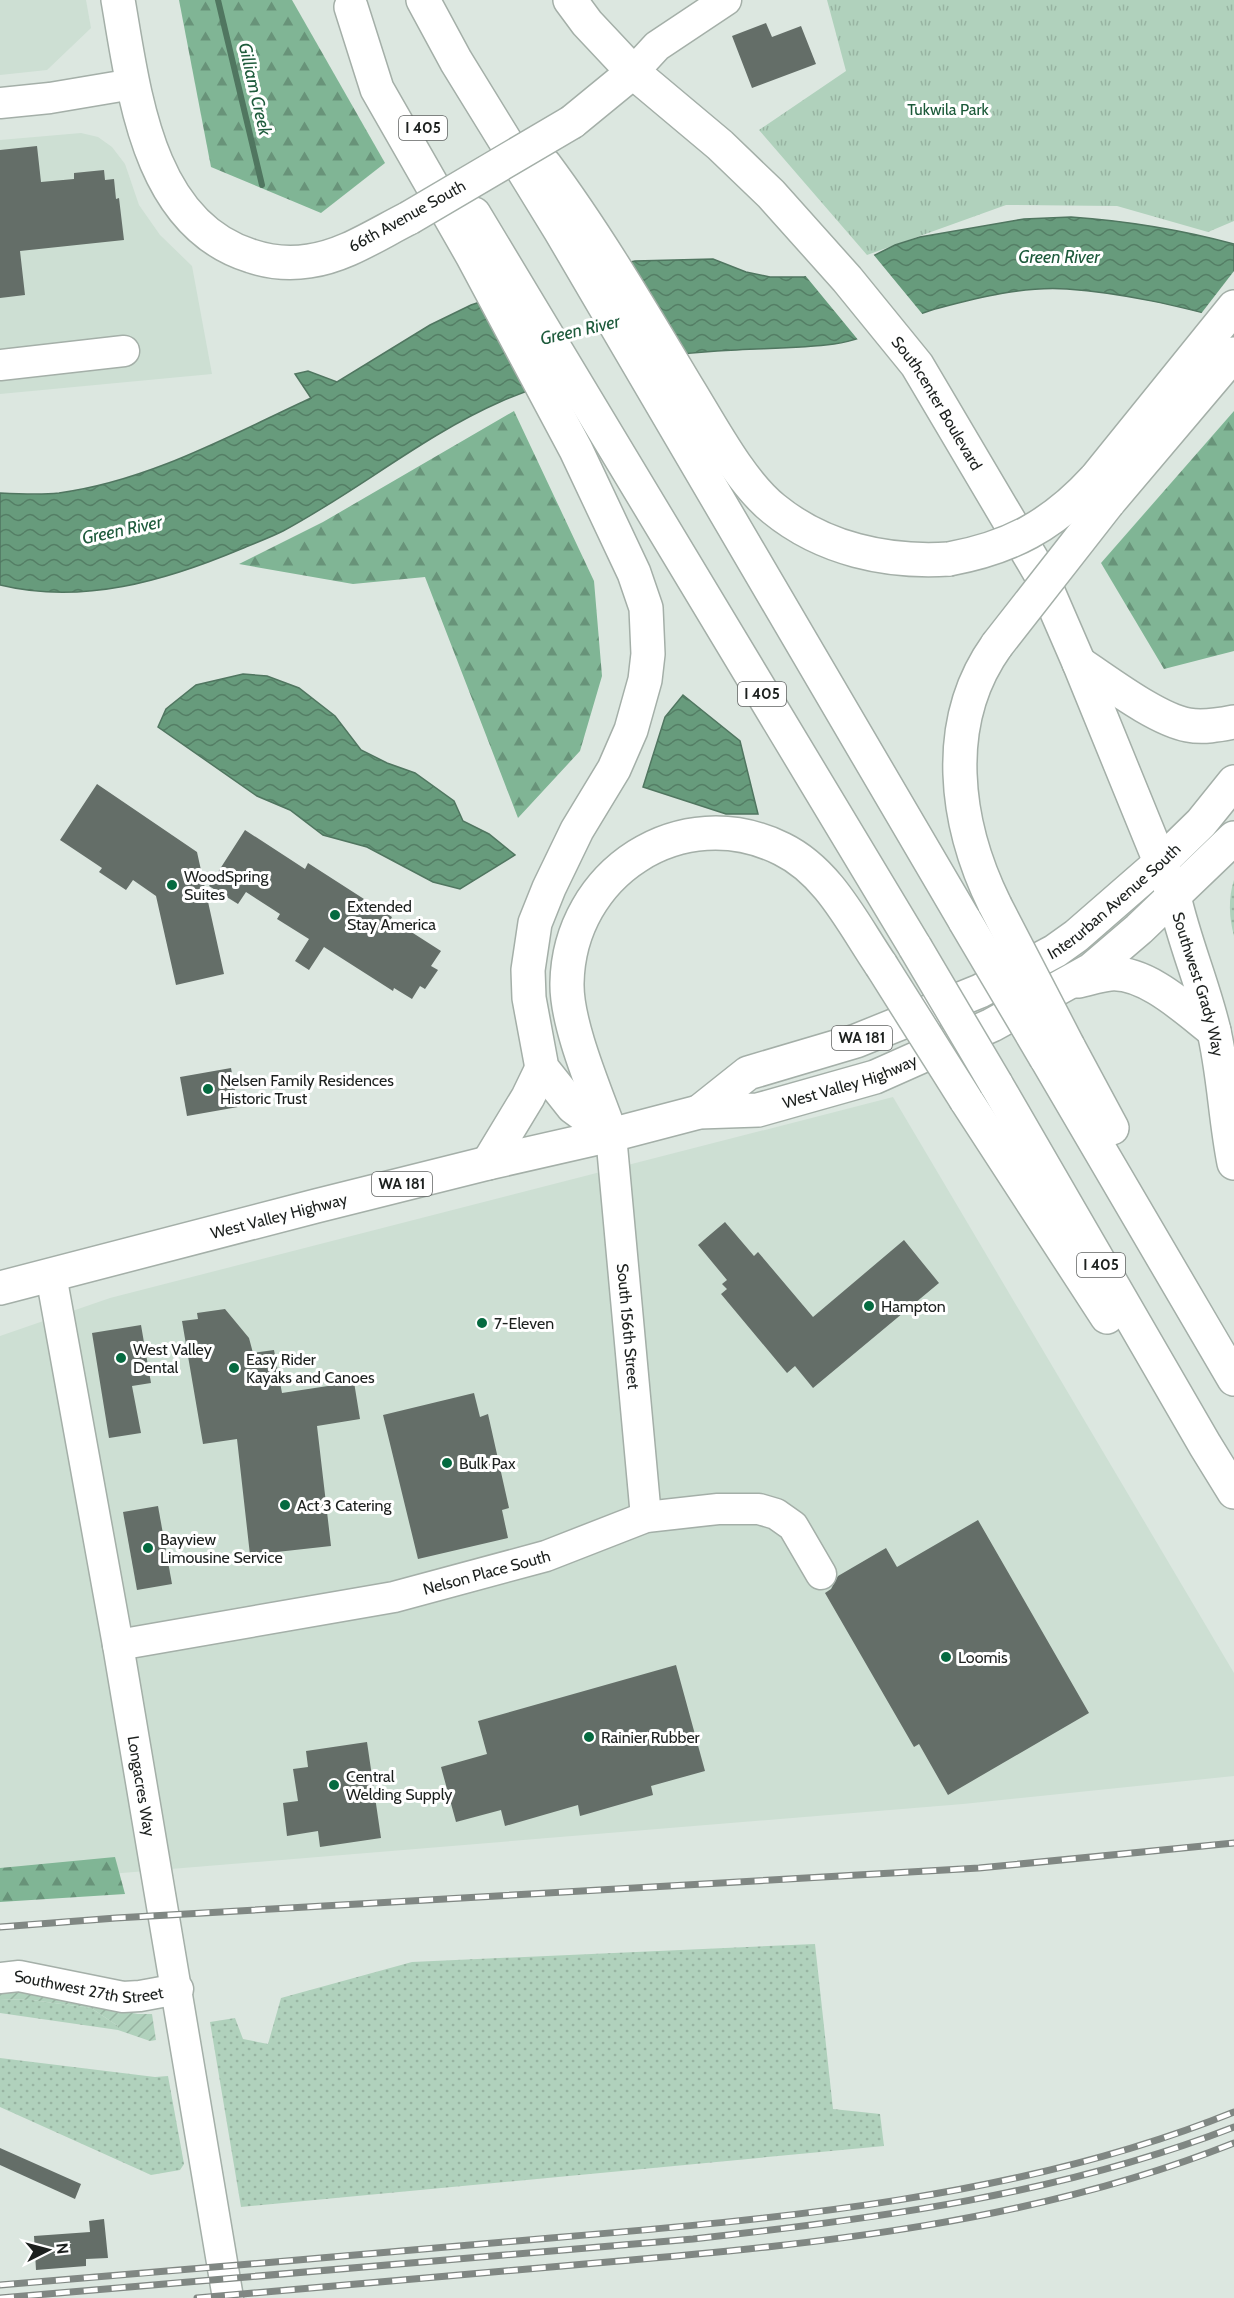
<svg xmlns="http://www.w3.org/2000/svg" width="1234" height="2298" font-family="Cabin,sans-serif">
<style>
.built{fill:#cddfd3}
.grass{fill:url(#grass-dots)}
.forest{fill:url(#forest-firs)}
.park{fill:url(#park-tufts)}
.garden{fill:url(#garden-furrows)}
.water{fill:url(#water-waves);stroke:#507660;stroke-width:1.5}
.pier{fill:#dce7e0}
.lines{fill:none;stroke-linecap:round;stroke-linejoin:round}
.stream{stroke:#507660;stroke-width:6}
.building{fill:#646e68}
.minor-casing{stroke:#a4afa8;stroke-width:33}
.major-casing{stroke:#a4afa8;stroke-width:36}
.highway-casing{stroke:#a4afa8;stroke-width:36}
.minor{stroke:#fff;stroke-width:30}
.major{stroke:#fff;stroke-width:33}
.highway{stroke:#fff;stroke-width:33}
.rail-casing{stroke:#808783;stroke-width:7}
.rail{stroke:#fff;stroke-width:4.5;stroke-dasharray:14;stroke-linecap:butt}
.major-bridge-casing{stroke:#a4afa8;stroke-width:36;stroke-linecap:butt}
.highway-bridge-casing{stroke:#a4afa8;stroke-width:36;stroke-linecap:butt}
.major-bridge{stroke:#fff;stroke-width:33}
.highway-bridge{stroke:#fff;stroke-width:33}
.poi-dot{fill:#056a40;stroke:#fff;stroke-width:2}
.labels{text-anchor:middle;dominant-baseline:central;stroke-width:6;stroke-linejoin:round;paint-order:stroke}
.shield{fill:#fff;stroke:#606362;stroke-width:1.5}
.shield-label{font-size:15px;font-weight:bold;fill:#1c201e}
.park-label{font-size:16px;fill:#1b5939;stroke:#fff}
.street-label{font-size:16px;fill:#1c201e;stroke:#fff}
.poi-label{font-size:16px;fill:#1c201e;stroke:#fff;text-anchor:start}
.water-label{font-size:18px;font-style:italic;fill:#1e5b3c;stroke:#fff}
</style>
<defs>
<pattern id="grass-dots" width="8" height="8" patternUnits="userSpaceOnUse" patternTransform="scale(1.5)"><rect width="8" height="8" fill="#b0d1bc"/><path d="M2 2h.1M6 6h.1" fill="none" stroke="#97b3a1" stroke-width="1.8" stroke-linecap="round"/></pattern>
<pattern id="forest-firs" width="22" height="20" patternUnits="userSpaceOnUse" patternTransform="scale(1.5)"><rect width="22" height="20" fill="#80b595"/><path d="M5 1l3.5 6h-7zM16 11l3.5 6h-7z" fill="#689379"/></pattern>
<pattern id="park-tufts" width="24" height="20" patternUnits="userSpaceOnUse" patternTransform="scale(1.5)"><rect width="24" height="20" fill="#b0d1bc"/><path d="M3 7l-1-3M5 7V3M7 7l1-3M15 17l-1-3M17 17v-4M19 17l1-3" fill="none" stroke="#97b3a1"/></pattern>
<pattern id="garden-furrows" width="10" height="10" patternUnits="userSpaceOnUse" patternTransform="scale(1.5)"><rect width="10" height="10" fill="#b0d1bc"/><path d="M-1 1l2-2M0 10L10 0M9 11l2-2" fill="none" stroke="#97b3a1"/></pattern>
<pattern id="water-waves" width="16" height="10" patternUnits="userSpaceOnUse" patternTransform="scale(1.5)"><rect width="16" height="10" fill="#679b7c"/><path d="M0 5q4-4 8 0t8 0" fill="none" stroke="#547e65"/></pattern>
</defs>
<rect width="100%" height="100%" fill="#dce7e0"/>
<!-- built -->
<g class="built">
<path d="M0,0H86L91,28L47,70L0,75Z"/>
<path d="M81,133L98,137L112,147L125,164L139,205L160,235L192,266L212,374L0,394V140Z"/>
<path d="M893,1097L1234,1673V1776L963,1804L0,1883V1336L110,1298Z"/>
</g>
<!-- grass -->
<g class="grass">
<path d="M1234,880V936C1229,917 1228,899 1234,880Z"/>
<path d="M815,1944L833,2109L880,2114L884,2146L241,2207L210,2022L235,2018L243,2039L268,2044L281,1998L412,1962Z"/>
<path d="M0,1999L32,2000L91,2008L118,2026V2030L0,2013Z"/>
<path d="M0,2058L155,2077L168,2076L184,2164L180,2170L151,2175L0,2107Z"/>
</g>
<!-- forest -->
<g class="forest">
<path d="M179,0H292L385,163L321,213L211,167Z"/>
<path d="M514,411L594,581L602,676L580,751L518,818L425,577L353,584L239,564L323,522Z"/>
<path d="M1234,411V651L1164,669L1101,563Z"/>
<path d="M115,1857L125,1894L0,1902V1868Z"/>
</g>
<!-- park -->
<path class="park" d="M827,0H1234V221L1208,232L1117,206L1006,205L867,255L759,130L846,71Z"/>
<!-- garden -->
<path class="garden" d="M0,1992H27L138,2014H152L156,2040L150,2041L118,2030V2026L91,2008L32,2000L0,1999Z"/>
<!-- water -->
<g class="water">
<path d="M1071,217C1128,221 1178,229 1234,244V321C1179,306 1124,293 1067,289C1025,286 980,297 939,308C903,317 871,339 834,344C796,349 756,348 717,351C646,355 567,373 502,401C424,435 358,491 283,531C269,538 255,543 241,549C165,581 82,605 0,585V493C20,494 40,495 59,493C149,481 231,435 311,398L295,374L308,371L337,382L430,325L471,305L516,290L574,274L635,261L713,259L746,272L770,277H804L851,267L895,245L920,237L1024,219Z"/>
<path d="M243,674L267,676L299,688L335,716L361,750L387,763L415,773L454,801L463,821L489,834L515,855L460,889L433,882L367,847L323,835L290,810L257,796L158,727L166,709L196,685Z"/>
<path d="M683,695L740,741L758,814H726L643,787L665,717Z"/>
</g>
<!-- pier -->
<g class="pier">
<path d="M873,254L924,316L859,341L804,274L850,265Z"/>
<path d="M1234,271V324L1200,315Z"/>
<path d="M574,272L642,361L582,375L515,287Z"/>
</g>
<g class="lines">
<!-- stream -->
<path class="stream" d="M218,0L262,185"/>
</g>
<!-- building -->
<g class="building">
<path d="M766,23L772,37L801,26L816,64L752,88L732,36Z"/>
<path d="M37,146L41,182L74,179V173L104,170L105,180L114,179L116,199L119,198L124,240L20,251L25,295L0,298V150Z"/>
<path d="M97,784L197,852L224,974L176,985L156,896L133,880L126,890L99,872L102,868L60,840Z"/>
<path d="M245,830L305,869L308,863L392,917L391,919L441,951L431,966L438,970L425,989L420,986L412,999L394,988L393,991L324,947L309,970L295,961L309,939L277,919L280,914L246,892L238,904L209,886Z"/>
<path d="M231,1068L238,1107L187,1116L180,1077Z"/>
<path d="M725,1222L754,1256L758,1252L813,1317L904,1240L939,1283L813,1388L795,1366L787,1373L721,1294L727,1289L722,1284L727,1280L698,1245Z"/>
<path d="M225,1309L249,1338L253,1353L274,1350L282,1393L354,1382L360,1419L317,1426L331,1546L250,1555L237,1439L203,1444L182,1321L198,1319L197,1313Z"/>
<path d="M141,1325L151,1383L132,1386L141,1433L109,1438L92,1333Z"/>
<path d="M474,1393L480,1417L488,1414L509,1508L502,1510L508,1538L418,1559L383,1415Z"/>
<path d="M158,1506L172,1584L137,1590L123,1512Z"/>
<path d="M978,1520L1089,1713L948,1795L919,1744L914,1747L825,1593L831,1589L838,1576L886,1548L897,1567Z"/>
<path d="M676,1665L705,1771L651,1786L653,1795L580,1816L578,1805L505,1826L501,1810L456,1822L441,1767L487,1754L478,1721Z"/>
<path d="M367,1742L381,1838L320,1847L318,1831L287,1836L283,1803L298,1801L293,1769L308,1767L306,1751Z"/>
<path d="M0,2148L81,2184L75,2199L0,2165Z"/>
<path d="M104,2219L108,2258L86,2259V2266L36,2270L34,2236L90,2232L89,2221Z"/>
</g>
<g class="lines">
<!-- minor casing -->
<g class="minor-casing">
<g id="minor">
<path d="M633,72L657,46L726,0"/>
<path d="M0,103L50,98L133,84"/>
<path d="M0,365L124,351"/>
<path id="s1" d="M611,1135L646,1517"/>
<path id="s2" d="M51,1275L118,1645L228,2298"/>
<path id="s3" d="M118,1645L394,1597L546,1556L646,1517L718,1509H759L776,1514L793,1526L821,1574"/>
<path id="s4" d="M0,1978L19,1976L123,1997L140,1996L178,1989"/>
</g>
</g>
<!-- major casing -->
<g class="major-casing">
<g id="major">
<path d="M118,0C134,91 147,224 251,256C269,262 290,264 309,261C345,256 377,234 409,218"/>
<path id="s5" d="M570,0L587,23L633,72L720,145L771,194L847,279L917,365L1040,573L1079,663L1174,896C1184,941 1202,982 1213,1027C1224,1072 1225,1118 1234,1163"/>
<path d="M572,122L633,72"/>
<path d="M1079,663C1108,682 1156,719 1188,725C1203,728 1219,725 1234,722"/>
<path d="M1078,981C1088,979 1099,975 1110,974C1146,971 1187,1010 1214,1031"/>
<path id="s6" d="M699,1112L748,1073L856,1041L980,991L1055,951L1076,936L1161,862L1201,823L1234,782"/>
<path id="s7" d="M0,1288L316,1206L488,1163L611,1135L699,1112L758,1110L875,1077L992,1025L1091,970L1139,929L1234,838"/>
</g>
</g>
<!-- highway casing -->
<g class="highway-casing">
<g id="highway">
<path d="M423,0L456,61L560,230L965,921"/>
<path d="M351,7L377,89L472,255L576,450L634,573L646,608L648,654L645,680L631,730L614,769L577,830L549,888L535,923L528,970L529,998L542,1068L573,1107L611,1135"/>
<path d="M545,165C597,235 642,312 687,387C710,424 740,482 774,509C823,549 887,563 949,559"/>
<path d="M474,214L915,947"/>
<path d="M1095,479L1234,307"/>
<path d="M1108,503L1234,354"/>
<path d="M995,905C955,824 941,723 997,645"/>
<path d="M1068,1046L1112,1128"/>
<path d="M1046,1058L1234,1379"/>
<path d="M996,1084L1205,1445L1234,1492"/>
<path d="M966,1100L1107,1317"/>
<path d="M611,1135C597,1095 566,1025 567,983C569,873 681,799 782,849C829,872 853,924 881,965"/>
<path d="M488,1163L528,1097L542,1068"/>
</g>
</g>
<!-- minor -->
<use href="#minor" class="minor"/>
<!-- major -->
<use href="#major" class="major"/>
<!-- highway -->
<use href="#highway" class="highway"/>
<!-- rail casing -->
<g class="rail-casing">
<g id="rail">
<path d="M0,1927L116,1918L979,1868L1234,1843"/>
<path d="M0,2285C184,2270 367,2254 551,2238C777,2219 1022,2198 1234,2112"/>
<path d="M0,2298L693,2239C876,2219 1062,2194 1234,2127"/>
<path d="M197,2298C334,2286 471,2274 608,2262C820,2244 1035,2222 1234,2143"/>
</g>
</g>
<!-- rail -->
<use href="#rail" class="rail"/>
<!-- major-bridge casing -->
<g class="major-bridge-casing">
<path id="major-bridge" d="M409,218L572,122"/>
</g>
<!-- highway-bridge casing -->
<g class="highway-bridge-casing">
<g id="highway-bridge">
<path d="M949,559C1010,548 1053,525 1095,479"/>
<path d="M997,645L1108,503"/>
<path d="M995,905L1068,1046"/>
<path d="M965,921L1046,1058"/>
<path d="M915,947L996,1084"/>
<path d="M881,965L966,1100"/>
</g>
</g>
<!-- major-bridge -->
<use href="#major-bridge" class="major-bridge"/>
<!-- highway-bridge -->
<use href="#highway-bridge" class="highway-bridge"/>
</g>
<!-- markers -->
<g class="poi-dot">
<circle cx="172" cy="885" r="6"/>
<circle cx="335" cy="915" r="6"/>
<circle cx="208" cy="1089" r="6"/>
<circle cx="869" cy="1306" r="6"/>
<circle cx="482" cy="1323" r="6"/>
<circle cx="121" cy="1358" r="6"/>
<circle cx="234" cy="1368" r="6"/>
<circle cx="447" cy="1463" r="6"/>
<circle cx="285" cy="1505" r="6"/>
<circle cx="148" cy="1548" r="6"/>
<circle cx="946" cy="1657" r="6"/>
<circle cx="589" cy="1737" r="6"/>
<circle cx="334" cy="1785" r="6"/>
</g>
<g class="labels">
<!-- shield labels -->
<g class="shield">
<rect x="399" y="116" width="48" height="24" rx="4.5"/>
<rect x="738" y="682" width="48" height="24" rx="4.5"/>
<rect x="832" y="1026" width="60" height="24" rx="4.5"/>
<rect x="372" y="1172" width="60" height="24" rx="4.5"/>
<rect x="1077" y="1253" width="48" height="24" rx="4.5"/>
</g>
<g class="shield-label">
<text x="423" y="128">I 405</text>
<text x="762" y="694">I 405</text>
<text x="862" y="1038">WA 181</text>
<text x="402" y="1184">WA 181</text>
<text x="1101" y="1265">I 405</text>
</g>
<!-- park labels -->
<g class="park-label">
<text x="948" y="109">Tukwila Park</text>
</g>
<!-- street labels -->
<g class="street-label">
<text transform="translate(407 216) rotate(-29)">66th Avenue South</text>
<text stroke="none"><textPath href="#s5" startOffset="548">Southcenter Boulevard</textPath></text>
<text stroke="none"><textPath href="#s6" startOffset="471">Interurban Avenue South</textPath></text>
<text stroke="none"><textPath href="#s5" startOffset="1188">Southwest Grady Way</textPath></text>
<text stroke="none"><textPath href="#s7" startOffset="876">West Valley Highway</textPath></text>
<text stroke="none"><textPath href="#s7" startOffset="288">West Valley Highway</textPath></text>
<text stroke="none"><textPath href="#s1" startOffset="192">South 156th Street</textPath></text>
<text stroke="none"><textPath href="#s3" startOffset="376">Nelson Place South</textPath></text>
<text stroke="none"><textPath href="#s2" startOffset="519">Longacres Way</textPath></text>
<text stroke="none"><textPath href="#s4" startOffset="90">Southwest 27th Street</textPath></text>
</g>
<!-- poi labels -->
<g class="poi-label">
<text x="184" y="876">WoodSpring<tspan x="184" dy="18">Suites</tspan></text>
<text x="347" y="906">Extended<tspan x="347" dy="18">Stay America</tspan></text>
<text x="220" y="1080">Nelsen Family Residences<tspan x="220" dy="18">Historic Trust</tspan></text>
<text x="881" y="1306">Hampton</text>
<text x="494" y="1323">7-Eleven</text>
<text x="133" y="1349">West Valley<tspan x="133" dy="18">Dental</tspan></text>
<text x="246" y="1359">Easy Rider<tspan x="246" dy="18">Kayaks and Canoes</tspan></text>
<text x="459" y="1463">Bulk Pax</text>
<text x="297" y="1505">Act 3 Catering</text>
<text x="160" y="1539">Bayview<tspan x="160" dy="18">Limousine Service</tspan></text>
<text x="958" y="1657">Loomis</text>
<text x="601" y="1737">Rainier Rubber</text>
<text x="346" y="1776">Central<tspan x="346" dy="18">Welding Supply</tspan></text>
</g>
<!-- water labels -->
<g class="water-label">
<text transform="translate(255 89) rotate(77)">Gilliam Creek</text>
<text x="1059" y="257">Green River</text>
<text transform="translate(580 330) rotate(-13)">Green River</text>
<text transform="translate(122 530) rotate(-12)">Green River</text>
</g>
</g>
<!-- north arrow -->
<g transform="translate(48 2250) rotate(84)" stroke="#ffffff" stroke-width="4.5" paint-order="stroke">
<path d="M0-4.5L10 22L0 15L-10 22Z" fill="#1c201e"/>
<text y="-9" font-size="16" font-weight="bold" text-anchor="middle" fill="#1c201e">N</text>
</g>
</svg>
